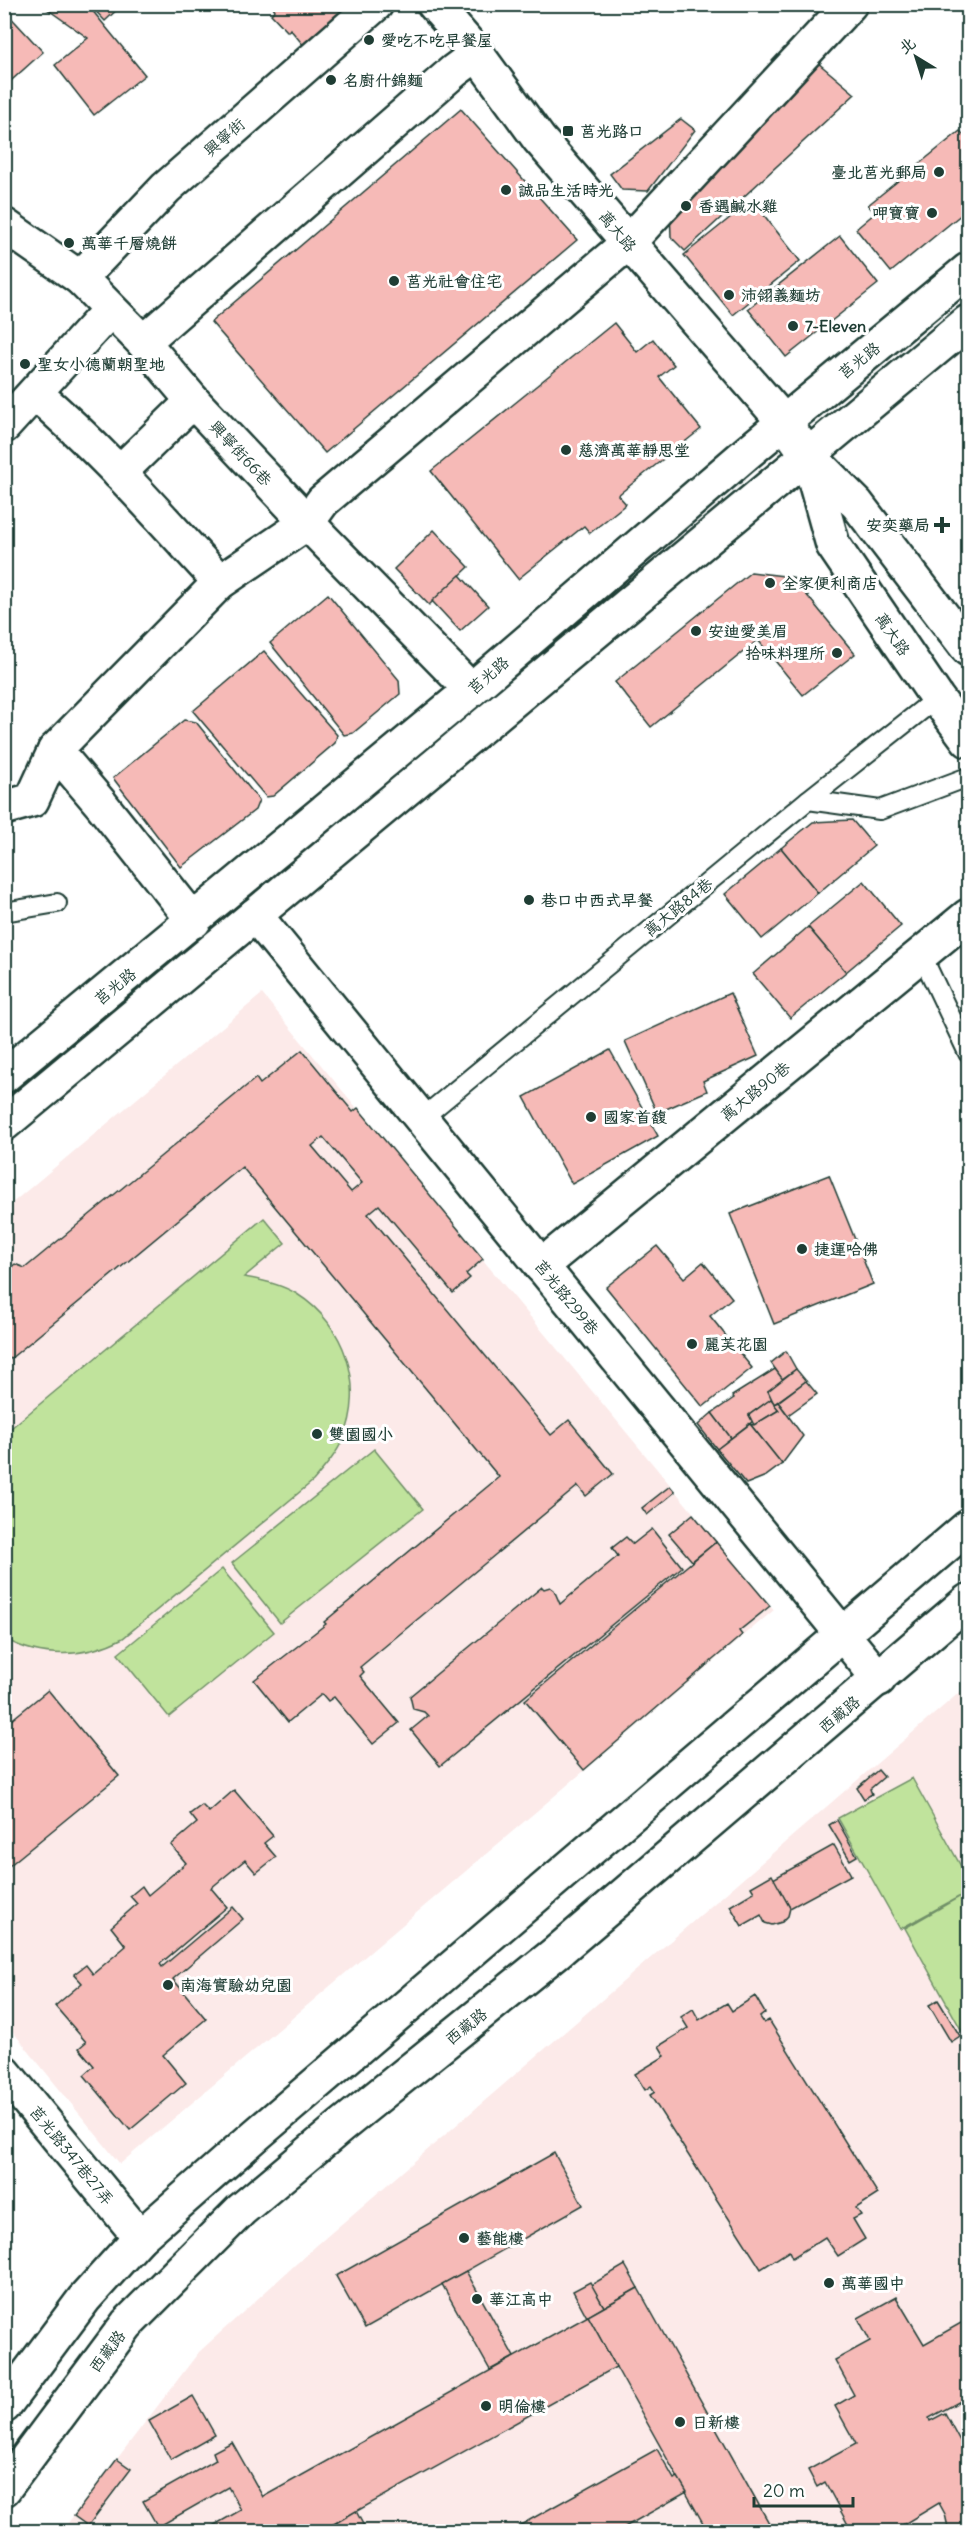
<svg xmlns="http://www.w3.org/2000/svg" width="973" height="2536" font-family="Delius,'LXGW WenKai TC',sans-serif">
<style>
.built{fill:#fceae9}
.green{fill:#c0e39c;stroke:#709068;stroke-width:1.5}
.building{fill:#f6bab7;stroke:#1f3d34;stroke-width:1.5;fill-rule:evenodd}
.lines{fill:none;stroke-linecap:round;stroke-linejoin:round}
.service-casing{stroke:#1f3d34;stroke-width:22}
.minor-casing{stroke:#1f3d34;stroke-width:38}
.tertiary-casing{stroke:#1f3d34;stroke-width:38}
.secondary-casing{stroke:#1f3d34;stroke-width:38}
.service{stroke:#fff;stroke-width:18}
.minor{stroke:#fff;stroke-width:33}
.tertiary{stroke:#fff;stroke-width:33}
.secondary{stroke:#fff;stroke-width:33}
.poi-dot{fill:#1f3d34;stroke:#fff;stroke-width:2}
.labels{text-anchor:middle;dominant-baseline:central;stroke-width:6;stroke-linejoin:round;paint-order:stroke}
.poi-label{font-size:16px;font-weight:bold;fill:#1f3d34;stroke:#fff;text-anchor:start}
.street-label{font-size:16px;fill:#1f3d34;stroke:#fff}
</style>
<rect width="100%" height="100%" fill="#fff"/>
<filter id="ink" filterUnits="userSpaceOnUse"><feTurbulence type="fractalNoise" baseFrequency=".0167" numOctaves="2"/><feDisplacementMap in="SourceGraphic" scale="12" xChannelSelector="R" yChannelSelector="G"/><feConvolveMatrix kernelMatrix="1 2 1 2 8 2 1 2 1" color-interpolation-filters="sRGB"/></filter>
<g filter="url(#ink)">
<!-- built -->
<g class="built">
<path d="M262,994L774,1610L120,2164L5,2022V1209Z"/>
<path d="M968,1685V2531L61,2532L199,2352L317,2245Z"/>
</g>
<!-- green -->
<g class="green">
<path d="M264,1218L285,1243L244,1277C262,1280 281,1284 297,1294C345,1324 366,1387 343,1439C336,1455 324,1468 313,1481L123,1638C85,1658 42,1659 5,1639V1433Z"/>
<path d="M374,1449L423,1509L280,1623L232,1563Z"/>
<path d="M222,1569L274,1632L169,1717L118,1654Z"/>
<path d="M912,1778L968,1879V2042L905,1928L966,1893L900,1929L838,1818Z"/>
</g>
<!-- building -->
<g class="building">
<path d="M40,4H87L145,75L94,115L55,65L88,38Z"/>
<path d="M89,4H123L105,21Z"/>
<path d="M271,4H362L309,52L290,29L288,32L271,14L275,10Z"/>
<path d="M4,10L43,52L4,87Z"/>
<path d="M811,57L855,94L685,251L671,237L670,209Z"/>
<path d="M461,109L577,240L325,453L211,322Z"/>
<path d="M681,119L695,130L648,191L622,190L610,174Z"/>
<path d="M960,131L967,139L968,137V209L891,272L856,229L875,213L868,205Z"/>
<path d="M752,200L800,261L733,315L684,255Z"/>
<path d="M840,236L878,284L786,357L748,309Z"/>
<path d="M614,323L637,352L653,339L663,352L674,365L659,377L701,429L618,495L626,504L590,533L584,526L518,579L431,471Z"/>
<path d="M434,530L469,567L429,605L394,569Z"/>
<path d="M751,572L792,577L855,654L803,695L758,640L651,727L615,682Z"/>
<path d="M460,575L488,606L460,631L432,601Z"/>
<path d="M328,594L399,680L400,694L353,733L344,735L270,643Z"/>
<path d="M264,651L337,735L335,743L273,796L266,797L193,711Z"/>
<path d="M184,720L196,722L259,800L255,810L181,867L113,778Z"/>
<path d="M852,820L874,846L818,893L781,848L813,822Z"/>
<path d="M781,848L818,893L762,939L725,894Z"/>
<path d="M864,881L901,926L846,972L808,927Z"/>
<path d="M808,927L846,972L790,1018L753,974Z"/>
<path d="M730,993L758,1056L703,1081L707,1091L657,1113L625,1041Z"/>
<path d="M302,1050L353,1112L358,1108L483,1259L466,1274L470,1278L453,1293L379,1205L368,1214L551,1435L569,1420L613,1474L586,1496L578,1486L360,1667L364,1672L360,1676L399,1723L373,1744L334,1697L328,1701L322,1694L288,1722L254,1680L326,1624L324,1622L499,1477L242,1167L4,1364V1273L15,1264L25,1268L256,1078L260,1084ZM323,1137L362,1183L351,1192L312,1146Z"/>
<path d="M610,1050L658,1136L572,1184L524,1097Z"/>
<path d="M829,1175L873,1284L774,1324L730,1214Z"/>
<path d="M657,1246L684,1278L703,1262L732,1298L710,1316L752,1368L703,1407L606,1287Z"/>
<path d="M786,1351L796,1369L782,1379L771,1363Z"/>
<path d="M775,1369L784,1381L768,1391L773,1398L749,1415L753,1421L731,1438L712,1413L734,1398L732,1396Z"/>
<path d="M796,1369L806,1381L774,1404L768,1391Z"/>
<path d="M806,1381L817,1394L788,1415L778,1402Z"/>
<path d="M771,1399L779,1410L754,1425L749,1415Z"/>
<path d="M778,1402L803,1436L782,1464L750,1424L754,1425L779,1410L774,1404Z"/>
<path d="M712,1413L731,1438L717,1449L698,1425Z"/>
<path d="M750,1424L782,1464L766,1476L746,1484L717,1449Z"/>
<path d="M670,1486L675,1492L647,1515L642,1508Z"/>
<path d="M693,1514L716,1542L692,1561L669,1534Z"/>
<path d="M652,1529L682,1567L440,1766L411,1730L428,1716L424,1712L413,1709L410,1696L542,1587L544,1589L550,1587L554,1590L560,1604L618,1556L612,1548L626,1537L633,1544Z"/>
<path d="M716,1542L770,1606L739,1631L742,1635L584,1770L525,1700Z"/>
<path d="M48,1690L119,1776L4,1870V1726Z"/>
<path d="M878,1770L884,1777L870,1789L872,1794L864,1799L857,1788Z"/>
<path d="M234,1790L273,1836L264,1843L276,1857L256,1873L245,1860L211,1888L227,1907L160,1964L162,1967L233,1907L243,1919L173,1979L206,2019L163,2055L186,2083L130,2130L84,2075L94,2066L79,2048L86,2042L55,2006L82,1983L74,1974L86,1965L93,1974L126,1946L111,1927L137,1904L130,1896L142,1886L148,1895L186,1863L171,1845L197,1823L190,1814L202,1805L209,1812Z"/>
<path d="M837,1820L857,1856L850,1860L829,1825Z"/>
<path d="M834,1845L851,1875L790,1908L773,1879Z"/>
<path d="M772,1875L790,1908L788,1916L782,1922L772,1925L765,1923L761,1915L742,1926L730,1906L754,1892L751,1887Z"/>
<path d="M755,1996L765,2013L760,2017L764,2023L769,2020L878,2194L856,2208L861,2215L853,2219L865,2239L838,2256L825,2237L792,2258L789,2251L761,2269L650,2095L655,2092L651,2086L645,2090L635,2074L665,2056L659,2046L688,2028L681,2017L693,2009L699,2020L727,2003L732,2011Z"/>
<path d="M938,2000L960,2036L951,2042L929,2005Z"/>
<path d="M554,2153L583,2205L365,2328L336,2276Z"/>
<path d="M625,2265L638,2288L604,2307L591,2285Z"/>
<path d="M466,2271L514,2357L490,2370L442,2284Z"/>
<path d="M590,2282L604,2307L587,2317L573,2291Z"/>
<path d="M638,2288L774,2532H708L616,2367L588,2316Z"/>
<path d="M896,2297L924,2344L968,2319V2397L929,2418L930,2421L945,2413L968,2456V2532H949L945,2514L939,2503L891,2532H852L825,2482L817,2487L808,2470L856,2444L835,2406L854,2395L835,2360L870,2341L858,2318Z"/>
<path d="M588,2316L616,2367L328,2527L330,2532H202L241,2510L228,2487L158,2527L143,2501L216,2460L213,2452L232,2442L263,2497Z"/>
<path d="M193,2396L215,2435L171,2460L149,2421Z"/>
<path d="M657,2449L674,2479L678,2477L687,2492L616,2532H508Z"/>
<path d="M117,2459L131,2469L88,2526L74,2516Z"/>
<path d="M356,2511L367,2532H341L336,2523Z"/>
</g>
<g class="lines">
<!-- service casing -->
<g class="service-casing">
<g id="service">
<path d="M808,800L880,810L968,777"/>
<path d="M4,912L57,903"/>
<path d="M922,956L968,1053"/>
<path d="M421,1119L808,800L937,698"/>
</g>
</g>
<!-- minor casing -->
<g class="minor-casing">
<g id="minor">
<path d="M4,225L80,278L143,342L193,401L322,538L471,690"/>
<path d="M80,278L166,188L376,4"/>
<path d="M143,342L454,71L477,54"/>
<path d="M35,393C102,450 160,517 220,582"/>
<path d="M4,426L110,310"/>
<path d="M119,473L193,401"/>
<path d="M4,808L32,800L55,750"/>
<path d="M255,915L879,1679"/>
<path d="M194,921L101,804L55,750L220,582L307,523L323,501L628,243L850,4"/>
<path d="M541,1266L968,916"/>
<path d="M4,2072L140,2237"/>
</g>
</g>
<!-- tertiary casing -->
<g class="tertiary-casing">
<g id="tertiary">
<path d="M4,1076L471,690L748,452L968,270"/>
<path d="M4,1124L968,322"/>
<path d="M4,2406L84,2299L140,2237L256,2135L968,1527"/>
<path d="M4,2489L127,2324L241,2210L340,2127L557,1952L968,1601"/>
</g>
</g>
<!-- secondary casing -->
<g class="secondary-casing">
<g id="secondary">
<path d="M434,4L477,54L539,139L784,422L807,454L857,504L968,649"/>
<path d="M808,456L833,545L937,698L968,740"/>
</g>
</g>
<!-- service -->
<use href="#service" class="service"/>
<!-- minor -->
<use href="#minor" class="minor"/>
<!-- tertiary -->
<use href="#tertiary" class="tertiary"/>
<!-- secondary -->
<use href="#secondary" class="secondary"/>
</g>
</g>
<!-- markers -->
<g class="poi-dot">
<circle cx="369" cy="40" r="6"/>
<circle cx="331" cy="80" r="6"/>
<rect x="562" y="125" width="12" height="12" rx="3"/>
<circle cx="939" cy="172" r="6"/>
<circle cx="506" cy="190" r="6"/>
<circle cx="686" cy="206" r="6"/>
<circle cx="932" cy="213" r="6"/>
<circle cx="69" cy="243" r="6"/>
<circle cx="394" cy="281" r="6"/>
<circle cx="729" cy="295" r="6"/>
<circle cx="793" cy="326" r="6"/>
<circle cx="25" cy="364" r="6"/>
<circle cx="566" cy="450" r="6"/>
<path d="M939 516h6v6h6v6h-6v6h-6v-6h-6v-6h6z"/>
<circle cx="770" cy="583" r="6"/>
<circle cx="696" cy="631" r="6"/>
<circle cx="837" cy="653" r="6"/>
<circle cx="529" cy="900" r="6"/>
<circle cx="591" cy="1117" r="6"/>
<circle cx="802" cy="1249" r="6"/>
<circle cx="692" cy="1344" r="6"/>
<circle cx="317" cy="1434" r="6"/>
<circle cx="168" cy="1985" r="6"/>
<circle cx="464" cy="2238" r="6"/>
<circle cx="829" cy="2283" r="6"/>
<circle cx="477" cy="2299" r="6"/>
<circle cx="486" cy="2406" r="6"/>
<circle cx="680" cy="2422" r="6"/>
</g>
<g class="labels">
<!-- poi labels -->
<g class="poi-label">
<text x="381" y="40">愛吃不吃早餐屋</text>
<text x="343" y="80">名廚什錦麵</text>
<text x="580" y="131">莒光路口</text>
<text x="927" y="172" text-anchor="end">臺北莒光郵局</text>
<text x="518" y="190">誠品生活時光</text>
<text x="698" y="206">香遇鹹水雞</text>
<text x="920" y="213" text-anchor="end">呷寶寶</text>
<text x="81" y="243">萬華千層燒餅</text>
<text x="406" y="281">莒光社會住宅</text>
<text x="741" y="295">沛翎義麵坊</text>
<text x="805" y="326">7-Eleven</text>
<text x="37" y="364">聖女小德蘭朝聖地</text>
<text x="578" y="450">慈濟萬華靜思堂</text>
<text x="930" y="525" text-anchor="end">安奕藥局</text>
<text x="782" y="583">全家便利商店</text>
<text x="708" y="631">安迪愛美眉</text>
<text x="825" y="653" text-anchor="end">拾味料理所</text>
<text x="541" y="900">巷口中西式早餐</text>
<text x="603" y="1117">國家首馥</text>
<text x="814" y="1249">捷運哈佛</text>
<text x="704" y="1344">麗芙花園</text>
<text x="329" y="1434">雙園國小</text>
<text x="180" y="1985">南海實驗幼兒園</text>
<text x="476" y="2238">藝能樓</text>
<text x="841" y="2283">萬華國中</text>
<text x="489" y="2299">華江高中</text>
<text x="498" y="2406">明倫樓</text>
<text x="692" y="2422">日新樓</text>
</g>
<!-- street labels -->
<g class="street-label">
<text transform="translate(224 137) rotate(-41)">興寧街</text>
<text transform="translate(618 231) rotate(50)">萬大路</text>
<text transform="translate(859 360) rotate(-39)">莒光路</text>
<text transform="translate(241 453) rotate(47)">興寧街66巷</text>
<text transform="translate(893 634) rotate(56)">萬大路</text>
<text transform="translate(488 675) rotate(-41)">莒光路</text>
<text transform="translate(678 907) rotate(-39)">萬大路84巷</text>
<text transform="translate(115 986) rotate(-39)">莒光路</text>
<text transform="translate(755 1091) rotate(-39)">萬大路90巷</text>
<text transform="translate(567 1297) rotate(51)">莒光路299巷</text>
<text transform="translate(839 1714) rotate(-40)">西藏路</text>
<text transform="translate(466 2026) rotate(-39)">西藏路</text>
<text transform="translate(72 2155) rotate(51)">莒光路347巷27弄</text>
<text transform="translate(107 2351) rotate(-53)">西藏路</text>
</g>
</g>
<!-- margin -->
<rect width="973" height="2536" fill="none" stroke="#fff" stroke-width="24"/>
<rect x="12" y="12" width="949" height="2512" fill="none" stroke="#1f3d34" stroke-width="2" filter="url(#ink)"/>
<!-- north arrow -->
<g transform="translate(916 57) rotate(322)" stroke="#ffffff" stroke-width="4.5" paint-order="stroke">
<path d="M0-4.5L10 22L0 15L-10 22Z" fill="#1f3d34"/>
<text y="-9" font-size="16" font-weight="bold" text-anchor="middle" fill="#1f3d34">北</text>
</g>
<!-- scale -->
<path d="M754 2497v9h99v-9" fill="none" stroke="#1f3d34" stroke-width="3"/>
<text x="763" y="2497" font-size="18" fill="#1f3d34" stroke="#ffffff" stroke-width="4.5" paint-order="stroke">20 m</text>
</svg>
